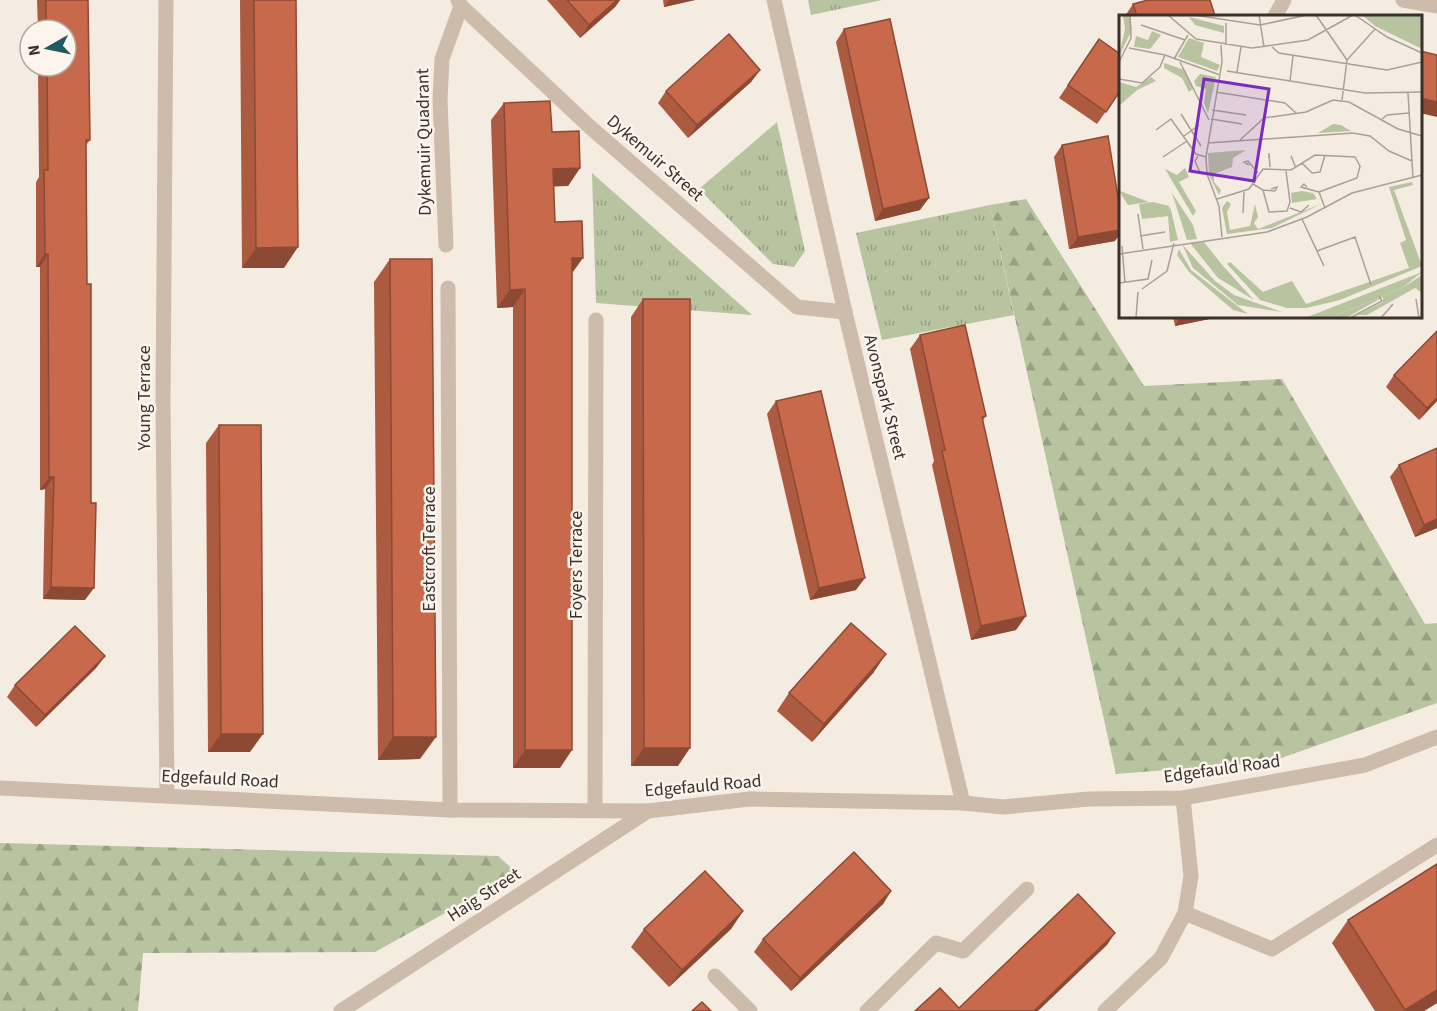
<svg xmlns="http://www.w3.org/2000/svg" width="1437" height="1011" font-family="'Source Sans 3',sans-serif">
<style>
.grass{fill:url(#grass-tufts)}
.forest{fill:url(#forest-firs)}
.lines{fill:none;stroke-linecap:round;stroke-linejoin:round}
.minor{stroke:#cdbbac;stroke-width:15}
.wall{fill:#ac5a40}
.shaded-wall{fill:#8c4a34}
.building{fill:#c8694b;stroke:#8c4a34;stroke-width:1.5}
.labels{text-anchor:middle;dominant-baseline:central;stroke-width:5;stroke-linejoin:round;paint-order:stroke}
.street-label{font-size:18px;fill:#3b302b;stroke:#fbf5ee}
.inset-road{fill:none;stroke:#aaa098;stroke-width:1.5}
.view{fill:#7b2cbf;fill-opacity:0.15;stroke:#7b2cbf;stroke-width:3}
.inset-edge{fill:none;stroke:#3b302b;stroke-width:3}
</style>
<defs>
<pattern id="grass-tufts" width="24" height="20" patternUnits="userSpaceOnUse" patternTransform="scale(1.5)"><rect width="24" height="20" fill="#b8c4a0"/><path d="M3 7l-1-3M5 7V3M7 7l1-3M15 17l-1-3M17 17v-4M19 17l1-3" fill="none" stroke="#97a083"/></pattern>
<pattern id="forest-firs" width="22" height="20" patternUnits="userSpaceOnUse" patternTransform="scale(1.5)"><rect width="22" height="20" fill="#b8c4a0"/><path d="M5 1l3.5 6h-7zM16 11l3.5 6h-7z" fill="#97a083"/></pattern>
</defs>
<rect width="100%" height="100%" fill="#f4ebe1"/>
<!-- grass -->
<g class="grass">
<path d="M808,0H882L811,15Z"/>
<path d="M777,122L805,251L794,267L773,264L699,189Z"/>
<path d="M592,173L752,315L596,303Z"/>
<path d="M990,205L1014,315L882,340L856,233Z"/>
</g>
<!-- forest -->
<g class="forest">
<path d="M1026,199L1144,386L1282,379L1425,624L1437,623V703L1270,762L1116,774L990,205Z"/>
<path d="M0,843L498,856L517,873L375,952L143,953L138,1011H0Z"/>
</g>
<g class="lines">
<!-- minor -->
<g class="minor">
<path d="M166,0L163,402L167,795"/>
<path d="M458,0L461,6L590,127L797,307L845,312"/>
<path d="M774,0L845,312L963,803"/>
<path d="M1403,0L1437,6"/>
<path d="M1275,16L1284,0"/>
<path d="M446,245L440,100L442,59L461,6"/>
<path d="M448,288L450,810"/>
<path d="M0,788L450,810L648,811L749,799L963,803L1003,807L1089,799L1183,798L1365,765L1437,737"/>
<path d="M595,810L596,320"/>
<path d="M1185,913L1272,949L1437,845"/>
<path d="M715,976L750,1011"/>
<path d="M341,1011L648,811"/>
<path d="M867,1011L936,943L963,951L1027,889"/>
<path d="M1105,1011L1161,958L1185,913L1191,876L1183,798"/>
</g>
</g>
<!-- wall -->
<g class="wall">
<path d="M37,0H88L90,140L86,145L85,600L43,599L45,489L40,490V267H36V182L39,177L38,66H66V30H38Z"/>
<path d="M240,0H296L284,268H242Z"/>
<path d="M547,0H620L615,7L580,38Z"/>
<path d="M663,0H695L664,7Z"/>
<path d="M1133,4L1215,16H1125Z"/>
<path d="M844,29L920,210L875,221L836,42Z"/>
<path d="M1099,39L1120,91L1097,124L1059,98Z"/>
<path d="M760,70L751,82L688,138L658,103L666,91Z"/>
<path d="M504,103L580,168L568,186H553L555,222L572,273L560,768H513V307L497,308L491,120Z"/>
<path d="M1062,145L1115,241L1069,249L1054,157Z"/>
<path d="M390,259L420,759L378,760L374,282Z"/>
<path d="M643,299L678,766H631V317Z"/>
<path d="M1173,316H1224L1175,326Z"/>
<path d="M1437,331V401L1419,420L1386,387L1394,375Z"/>
<path d="M920,335L986,416L983,420L1016,630L971,640L932,465L934,461L910,349Z"/>
<path d="M776,401L856,590L810,600L767,414Z"/>
<path d="M219,425L250,752H208L206,443Z"/>
<path d="M1399,465L1437,528L1415,537L1390,477Z"/>
<path d="M105,656L96,668L36,727L7,697L15,685Z"/>
<path d="M874,672L812,742L777,711L789,693Z"/>
<path d="M891,891L883,904L791,991L754,952L763,939Z"/>
<path d="M743,911L731,929L669,987L631,947L644,929Z"/>
<path d="M1348,920L1437,1003L1424,1011H1375L1332,943Z"/>
</g>
<!-- shaded-wall -->
<g class="shaded-wall">
<path d="M617,0H620L615,7L580,38L589,25Z"/>
<path d="M669,0H695L664,7Z"/>
<path d="M760,70L751,82L688,138L697,125Z"/>
<path d="M1420,98L1437,102V117L1420,113Z"/>
<path d="M580,168L568,186L540,187L553,169Z"/>
<path d="M929,198L920,210L875,221L883,209Z"/>
<path d="M1120,230V234L1115,241L1069,249L1078,237Z"/>
<path d="M298,247L284,268H242L256,248Z"/>
<path d="M45,254H48L40,267H36Z"/>
<path d="M572,258H583L570,276Z"/>
<path d="M525,289L513,307L497,308L510,290Z"/>
<path d="M1181,316H1224L1175,326Z"/>
<path d="M1437,398V401L1419,420L1427,408Z"/>
<path d="M49,477H54L45,489L40,490Z"/>
<path d="M1437,519V528L1415,537L1424,525Z"/>
<path d="M865,578L856,590L810,600L819,588Z"/>
<path d="M51,587L94,588L85,600L43,599Z"/>
<path d="M1026,616L1016,630L971,640L981,626Z"/>
<path d="M886,654L874,672L812,742L824,724Z"/>
<path d="M105,656L96,668L36,727L45,715Z"/>
<path d="M221,734H263L250,752H208Z"/>
<path d="M393,737H436L420,759L378,760Z"/>
<path d="M644,748H690L678,766H631Z"/>
<path d="M525,750H572L560,768H513Z"/>
<path d="M891,891L883,904L791,991L800,978Z"/>
<path d="M743,911L731,929L669,987L682,970Z"/>
<path d="M1115,933L1107,945L1038,1011H1034Z"/>
<path d="M1437,990V1003L1424,1011H1404Z"/>
</g>
<!-- building -->
<g class="building">
<path d="M46,0H88L90,140H86L87,284H91V503H96L94,588L51,587L54,477H49L48,254H45L44,170H48L47,66H66V30H46Z"/>
<path d="M254,0H296L298,247L256,248Z"/>
<path d="M567,0H617L589,25Z"/>
<path d="M1148,0H1210L1215,16H1137L1133,4Z"/>
<path d="M890,19L929,198L883,209L844,29Z"/>
<path d="M729,34L760,70L697,125L666,91Z"/>
<path d="M1099,39L1120,54V91L1106,112L1068,85Z"/>
<path d="M1420,51L1437,55V102L1420,98Z"/>
<path d="M550,101L552,132L579,131L580,168L553,169L555,222L582,221L583,258H572V750H525V289L510,290L504,103Z"/>
<path d="M1108,136L1120,209V230L1078,237L1062,145Z"/>
<path d="M390,259H432L436,737H393Z"/>
<path d="M643,299H690V748H644Z"/>
<path d="M965,325L986,416L982,417L1026,616L981,626L942,451L945,450L920,335Z"/>
<path d="M1437,331V398L1427,408L1394,375Z"/>
<path d="M821,391L865,578L819,588L776,401Z"/>
<path d="M219,425H261L263,734H221Z"/>
<path d="M1437,448V519L1424,525L1399,465Z"/>
<path d="M851,623L886,654L824,724L789,693Z"/>
<path d="M75,626L105,656L45,715L15,685Z"/>
<path d="M854,852L891,891L800,978L763,939Z"/>
<path d="M1437,864V990L1405,1010L1348,920Z"/>
<path d="M705,871L743,911L682,970L644,929Z"/>
<path d="M1078,894L1115,933L1034,1011H915L940,988L959,1008Z"/>
<path d="M702,1002L711,1011H692Z"/>
</g>
<g class="labels">
<!-- street labels -->
<g class="street-label">
<text transform="translate(424 142) rotate(-91)">Dykemuir Quadrant</text>
<text transform="translate(655 158) rotate(41)">Dykemuir Street</text>
<text transform="translate(885 397) rotate(76)">Avonspark Street</text>
<text transform="translate(144 398) rotate(-90)">Young Terrace</text>
<text transform="translate(429 549) rotate(-90)">Eastcroft Terrace</text>
<text transform="translate(576 565) rotate(-90)">Foyers Terrace</text>
<text transform="translate(1222 769) rotate(-8)">Edgefauld Road</text>
<text transform="translate(220 779) rotate(3)">Edgefauld Road</text>
<text transform="translate(703 786) rotate(-5)">Edgefauld Road</text>
<text transform="translate(484 895) rotate(-33)">Haig Street</text>
</g>
</g>
<!-- overview -->
<g transform="translate(1119 15)">
<rect width="303" height="303" fill="#f4ebe1"/>
<path d="M70,2L105,11V18L76,10ZM70,23L85,28L82,42L101,50L98,56L59,42ZM214,109L222,110L232,116L199,118ZM303,260V278L296,273L248,300H238L264,287V282L227,303H211L283,273Z" fill="#b8c4a0"/>
<path d="M4,0H11L13,15L0,41L6,14ZM33,16L42,20L31,34L15,32L17,21L29,25ZM45,48L66,55L74,74L70,77L63,63L45,53ZM81,59L97,62L89,98L85,88L87,74L77,71L75,66ZM32,62L37,66L18,75L0,91V67L17,72ZM127,135L114,143L113,152L95,159V167L102,175L100,180L90,160L89,138ZM66,153L70,162L60,167L77,196L74,201L46,154L58,160ZM293,167L294,170L275,175L303,251L221,285L187,293H168L141,285L108,249L111,247L144,277L173,266L187,289L290,253L281,228L287,225L270,172ZM0,176H1L30,187L9,190ZM183,176L194,178L198,184L173,188L172,178ZM53,178L74,210L78,224L68,225ZM108,186L112,189L108,197L111,215L131,211L136,189L139,202L135,208L139,214L202,189L153,213L108,219L103,193ZM51,191L59,225L51,227L49,201ZM85,227L104,251L135,285L99,263L71,228ZM63,229L96,266L115,280L163,297L119,290L74,253ZM60,234L72,255L129,299L114,295L70,257L58,240ZM303,257L283,273L211,303H186Z" fill="#b8c4a0"/>
<path d="M243,0H303V34L256,11Z" fill="#b8c4a0"/>
<path d="M34,187L50,191V201L23,204L20,189Z" fill="#b8c4a0"/>
<path class="inset-road" d="M49,0L77,24L133,33L189,25L234,0M75,0L141,10L188,0M140,0L145,32M197,0L228,45M236,0L268,22L303,38M107,8V30M22,10L66,25M102,30L103,47L87,142L88,159L100,191L103,222M153,32L160,38L268,55L303,47M10,33L46,40L101,60M55,44L69,20M0,47L12,23L11,0M61,47L90,105M108,56L246,78L303,77M118,57L122,32M0,64L23,68L41,52L46,40M171,66L174,41M97,77L166,88L178,99M289,78L294,163M223,85L228,45L256,14M93,95L127,100M62,99L82,131M92,104L123,109M262,105L268,100L290,98M37,115L52,104L77,139L87,142M65,121L80,110M121,125L145,103L187,97L214,85L230,87L279,114L303,121M89,128L234,118L251,121L270,136L293,146M79,141L76,146L81,158M44,142L68,126M150,143V138L151,152M174,146L172,141L177,153M183,148L193,158L201,157L206,140M130,150L125,147L129,146L139,158M134,169L144,175L150,197L168,196L171,187L167,156M188,172L185,169L182,172L200,177M144,175L156,176L158,172L152,174M98,184L130,174L144,154L172,155L196,140L236,142L241,151L238,163L200,177L206,193M171,193L182,197L190,190M124,198L125,177M19,199L24,234M183,204L205,251M21,221L46,217M3,231L6,268M198,236L236,222L252,270M0,239L148,217L188,202L233,178L303,160M0,268L29,264L33,245M23,274L48,256L55,228M297,284L300,303M17,303L19,277M231,303L263,286L260,281M262,303L274,289"/>
<path class="view" d="M85,64L150,74L135,166L71,156Z"/>
<rect width="303" height="303" class="inset-edge"/>
</g>
<!-- north arrow -->
<g transform="translate(48 48) rotate(261)"><circle r="28" fill="#fbf5ee" stroke="#aea6a0" stroke-width="1.5"/>
<path d="M0-4.5L10 22L0 15L-10 22Z" fill="#1f5a5e"/>
<text y="-9" font-size="16" font-weight="bold" text-anchor="middle" fill="#3b302b">N</text>
</g>
</svg>
